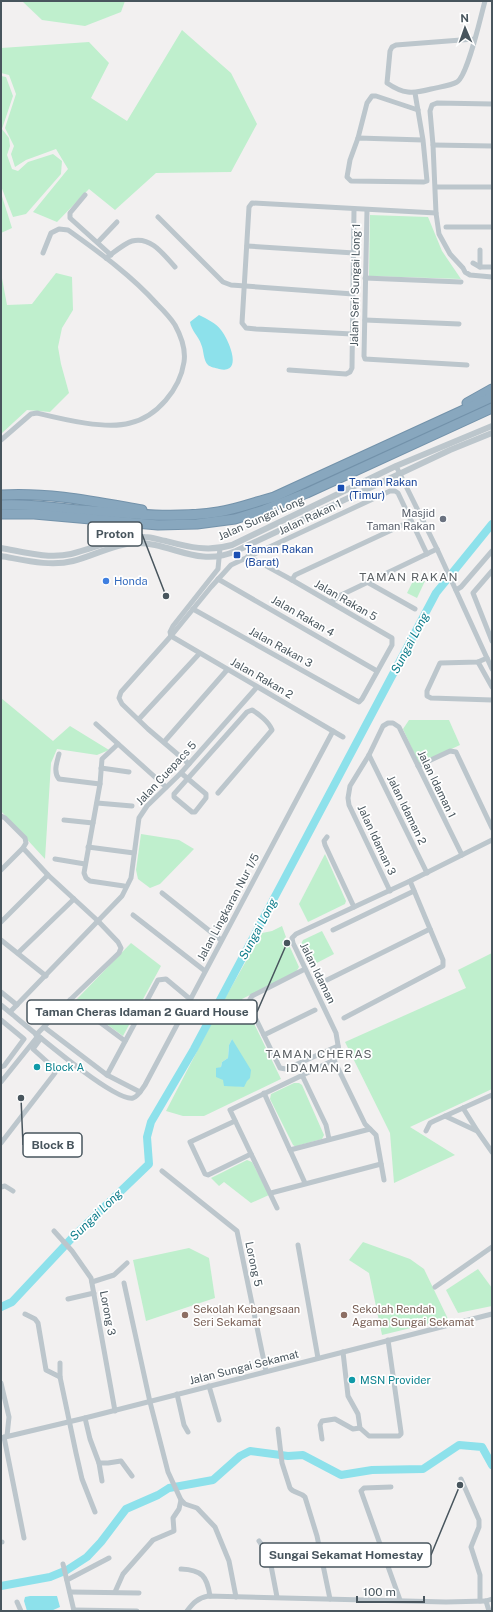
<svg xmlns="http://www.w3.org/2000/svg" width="493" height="1612" font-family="'Public Sans',sans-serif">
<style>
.green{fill:#bfefcd;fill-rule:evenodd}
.water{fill:#8de1eb}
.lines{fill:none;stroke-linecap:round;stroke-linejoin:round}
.river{stroke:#8de1eb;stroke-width:8}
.motorway-casing{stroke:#7392aa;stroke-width:11}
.minor{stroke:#bcc6cc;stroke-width:5}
.tertiary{stroke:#bcc6cc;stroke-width:6}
.motorway{stroke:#88a7be;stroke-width:9}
.transit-dot{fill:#1a4fb4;stroke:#fff;stroke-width:1.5}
.worship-dot{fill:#6b7280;stroke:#fff;stroke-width:1.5}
.shop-dot{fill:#3f7fe0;stroke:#fff;stroke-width:1.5}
.culture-dot{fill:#0f9aa8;stroke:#fff;stroke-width:1.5}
.education-dot{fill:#8d6e63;stroke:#fff;stroke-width:1.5}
.labels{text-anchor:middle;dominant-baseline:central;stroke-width:3.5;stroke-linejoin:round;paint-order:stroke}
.street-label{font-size:11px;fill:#48555d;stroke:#fff}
.transit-label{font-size:11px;fill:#164399;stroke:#fff;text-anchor:start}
.worship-label{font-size:11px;fill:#5b616d;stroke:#fff;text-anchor:end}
.shop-label{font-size:11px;fill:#366cbe;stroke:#fff;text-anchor:start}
.culture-label{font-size:11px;fill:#0d838f;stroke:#fff;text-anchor:start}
.education-label{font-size:11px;fill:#785e54;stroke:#fff;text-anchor:start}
.neighbourhood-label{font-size:12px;letter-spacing:1px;fill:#5c6165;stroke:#fff}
.water-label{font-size:12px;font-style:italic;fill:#0f7d8b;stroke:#fff}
.leader{fill:none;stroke:#48555d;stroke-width:1.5}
.callout-dot{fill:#48555d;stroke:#fff;stroke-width:1.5}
.callout{fill:#fff;stroke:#48555d;stroke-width:1.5}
.callout-label{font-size:12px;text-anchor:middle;font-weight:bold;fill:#48555d}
</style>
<rect width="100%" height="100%" fill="#f2f0f0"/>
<!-- green -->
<g class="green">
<path d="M22,1H125L121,12L85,26L42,20Z"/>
<path d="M182,30L231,73L257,124L231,172L156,173L115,210L89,189L57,222L33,212L68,169L56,149L26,160L15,167L11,154L14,146L5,128L16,94L9,75L1,73V48L89,42L109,63L91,98L127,121Z"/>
<path d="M1,76L6,77L13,96L2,129L9,138L10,146L7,155L12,169L18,171L28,162L53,154L62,161L61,174L26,214L13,217L1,186Z"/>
<path d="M1,193L12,228L1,233Z"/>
<path d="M370,215L428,217L442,251L461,279L369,276Z"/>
<path d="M1,273L7,305L32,304L56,273L72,277L73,310L62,328L58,347L61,364L69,393L50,412L27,410L1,434Z"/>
<path d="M415,577L425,581L417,598L407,593Z"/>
<path d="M1,698L53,741L70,726L109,750L97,755L57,749L51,763L45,859L1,811Z"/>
<path d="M409,720H449L460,745L419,764L403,729Z"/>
<path d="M141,834L179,840L194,849L160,884L150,888L138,879L136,870Z"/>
<path d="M325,854L346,901L345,904L308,922L299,904Z"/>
<path d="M282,926L286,937L284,939L287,946L289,945L299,967L296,972L242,999L281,1079L204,1116H183L166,1111L220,1007L262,933L272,931ZM232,1039L244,1087C226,1085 225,1084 216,1069L221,1067L222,1062L228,1058L229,1045Z"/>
<path d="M322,931L334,954L311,966L301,944L303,940Z"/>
<path d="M131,943L161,966L123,1036L75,1001Z"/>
<path d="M492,953V1089L410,1127L455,1155L394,1183L390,1133L345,1042L466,988L458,970Z"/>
<path d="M294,1083H299L302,1085L324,1135L322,1139L300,1145L296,1147L293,1145L270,1099L271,1094Z"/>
<path d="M247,1160L252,1162L269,1195L251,1203L224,1182L219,1186L211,1178Z"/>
<path d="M363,1242L410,1259L424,1269L448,1319L382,1335L369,1273L349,1260Z"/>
<path d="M189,1248L209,1258L215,1298L146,1321L133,1260Z"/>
<path d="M478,1269L492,1288V1306L458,1313L446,1290Z"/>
</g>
<!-- water -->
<g class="water">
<path d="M199,315C207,319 216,323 221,330C229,340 244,375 219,369C216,368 210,367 208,365C203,360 204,350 201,344C199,337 191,330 190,322Z"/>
<path d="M232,1039L251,1070L250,1078L247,1081L244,1087L224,1086L223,1080L216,1077V1068L221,1067L222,1062L228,1058L229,1045Z"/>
<path d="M30,1596H57L60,1607L51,1611H27L24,1601L25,1597Z"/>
</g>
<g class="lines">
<!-- river -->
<g class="river">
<path d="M1,1307L12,1302L72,1238L149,1164L147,1137L151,1122L194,1049L436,593L492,524"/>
<path d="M1,1586L50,1577L67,1570L87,1557L101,1542L126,1509L158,1495L169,1488L213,1480L240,1456L250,1451L288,1456L303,1455L341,1475L372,1470L423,1469L459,1445L482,1447L492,1465"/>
</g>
<!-- motorway casing -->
<g class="motorway-casing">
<g id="motorway">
<path d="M467,403L492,389"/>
<path d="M1,495C49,492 96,502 142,510"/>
<path d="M1,505C27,503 54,508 80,510C126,513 172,519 218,512C237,509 255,502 274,497L492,397"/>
<path d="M1,514H34L158,525L197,524L235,519L264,510L307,493L492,408"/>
</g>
</g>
<!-- minor -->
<g class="minor">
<path d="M474,39L396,45L392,47L390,51L387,83C403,94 412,94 431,89C439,87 450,86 457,82C468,75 481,15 485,1"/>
<path d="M415,93L423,140L427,181L424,182L351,181L347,177L350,160L358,138L423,140"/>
<path d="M492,104L437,103L432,105L430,111L433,145L436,213L439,234L450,254L463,268L465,272L470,275L492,277"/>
<path d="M358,138L367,103L372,96H376L418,110"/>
<path d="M433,145L492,146"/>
<path d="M436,187H492"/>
<path d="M85,195L70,213V218L111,255"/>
<path d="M367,210L364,356L365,359L467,365"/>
<path d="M158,217L223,282L231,285L353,294"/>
<path d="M446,227H492"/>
<path d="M98,242L117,222"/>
<path d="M247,246L354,253"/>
<path d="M480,250V267H492"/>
<path d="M106,258C113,253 125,243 132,241C151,236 164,255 175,267"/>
<path d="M473,263L480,267"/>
<path d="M365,278L461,282"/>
<path d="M365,320L459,324"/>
<path d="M352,334L256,329L246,328L242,323L249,207L252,203L436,213"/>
<path d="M289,370L346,374L350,372L352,368L354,210"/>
<path d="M1,440L31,414L37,413C62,419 106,430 130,423C157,417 180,389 184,362C186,349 181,336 175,325C170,317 163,310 157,304C131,275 100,253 68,230L59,229L51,233L43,253"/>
<path d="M396,466L437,549L492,669"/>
<path d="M492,571L473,593L492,641"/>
<path d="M218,579L377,671"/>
<path d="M292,580L295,575L411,521"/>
<path d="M367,582L415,609"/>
<path d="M456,590L461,587L492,551"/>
<path d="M331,602L337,597L437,549"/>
<path d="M193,609L355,700L359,702L362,699L392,645V638L292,580L248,556"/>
<path d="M171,636L343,737"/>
<path d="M171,636L170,632L173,626L218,569L220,548"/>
<path d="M487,658L478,662L440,663L427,691V696L431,698L492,700"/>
<path d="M478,662L492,687"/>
<path d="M139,719L199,654"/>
<path d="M96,724L166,787"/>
<path d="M164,742L227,670"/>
<path d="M118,744L102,759L100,784L84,873L86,878L90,881L124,886"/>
<path d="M59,754C57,762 53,772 59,779L100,784"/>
<path d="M369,755L427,873"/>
<path d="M189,764L148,729L122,704L119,698L121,692L171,636L211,587L231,565L390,491H395L398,493L427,554"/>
<path d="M418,766L450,751L456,752L492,828"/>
<path d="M101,768L129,772"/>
<path d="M181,773L206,794V798L195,812H192L174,797V794L247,712L252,710C259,714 269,722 272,730L218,793"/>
<path d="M97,803L132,806"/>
<path d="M1,816L5,818L25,838L26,843L23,848L1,870"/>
<path d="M64,820L93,823"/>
<path d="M327,837L324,841L325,845L354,907"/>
<path d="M88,847L134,853"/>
<path d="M23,848L48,875L98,921L118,942L121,948L119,953L70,1000L36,1035"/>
<path d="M55,859L85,864"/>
<path d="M390,891L349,805L348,798L350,786L369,755L383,726L388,723H393L399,727L462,855"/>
<path d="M162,893L221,940"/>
<path d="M133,915L205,971"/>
<path d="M1,922L48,875"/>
<path d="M333,930L414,891"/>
<path d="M1,940L46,976"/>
<path d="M18,953L74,899"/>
<path d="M305,969L252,996L248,1003L280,1068L286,1069L338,1046"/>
<path d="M327,980L430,929"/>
<path d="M1,992L17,1005"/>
<path d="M70,1000L125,1041"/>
<path d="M1,1005C20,1020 114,1103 133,1098C138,1097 142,1089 145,1085L333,731"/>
<path d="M10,1012L122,896L131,878L139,818L147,806L181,773L257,687"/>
<path d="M344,1018L443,966V960L410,881"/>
<path d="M1,1020L24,1039L4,1066L1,1067"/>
<path d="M44,1027L107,1075L140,1092"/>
<path d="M264,1035L315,1010"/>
<path d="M334,1060L365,1124L376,1135L384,1180"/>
<path d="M107,1075L158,980L166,979L190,999"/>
<path d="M302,1075L326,1125L329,1139"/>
<path d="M1,1082L38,1036"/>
<path d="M264,1093L305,1183"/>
<path d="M463,1108L478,1132L492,1152"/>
<path d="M445,1116L477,1131"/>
<path d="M235,1121L190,1142L205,1174L208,1175L251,1154"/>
<path d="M426,1131L430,1123L434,1121L492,1095"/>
<path d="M1,1143L55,1073L54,1068L33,1049L41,1038"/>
<path d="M290,1150L370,1129"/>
<path d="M162,1171L237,1231L266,1371"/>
<path d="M1,1187L5,1186L13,1191"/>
<path d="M271,1193L381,1164"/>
<path d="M277,1208L230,1110L334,1060L337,1057L339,1051L336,1033L293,943L292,938L296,934L410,881L492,840"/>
<path d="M54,1231L72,1251L91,1278L115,1411"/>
<path d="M298,1245L318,1358"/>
<path d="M92,1282L114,1275L127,1263"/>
<path d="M124,1283L150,1402L168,1472L181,1500L185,1504L197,1508L215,1527L229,1561L236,1597"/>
<path d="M435,1287L492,1247"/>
<path d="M68,1299L94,1293"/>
<path d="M25,1314L35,1319L38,1323L46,1370L60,1377"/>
<path d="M343,1352L348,1396L358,1414L360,1428L369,1436H399L401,1434V1432L388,1340"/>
<path d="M60,1363V1377L76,1453L82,1479L95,1512"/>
<path d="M1,1383L9,1417L7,1436"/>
<path d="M209,1386L219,1420"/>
<path d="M177,1394L184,1425L188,1432"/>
<path d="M85,1418L90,1439L99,1463H108L121,1461L132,1476"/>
<path d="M278,1429L282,1463L290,1488C293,1493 300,1492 305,1497L317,1536L330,1599"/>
<path d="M4,1437L24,1538"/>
<path d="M1,1438L85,1418L492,1314"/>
<path d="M322,1439L320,1425L322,1421L335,1419L353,1429L360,1428"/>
<path d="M99,1463L102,1481"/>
<path d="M461,1479L479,1520V1527L471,1547L480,1575V1601"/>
<path d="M391,1487L364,1488L361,1491L400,1600"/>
<path d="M259,1541L269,1555L277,1597"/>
<path d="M1,1542H2"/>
<path d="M63,1564L74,1611"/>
<path d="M181,1569C202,1570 207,1576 210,1596"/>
<path d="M67,1580L109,1558"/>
<path d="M70,1592L139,1593"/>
<path d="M115,1592L123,1574L153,1540L174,1531L173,1518L179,1509L181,1500"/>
<path d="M486,1601L489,1611"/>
<path d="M17,1602L21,1611"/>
<path d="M74,1610L137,1611"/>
<path d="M187,1611C193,1603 198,1598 208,1596L446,1602L486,1601L492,1599"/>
</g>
<!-- tertiary -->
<g class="tertiary">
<path d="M1,548C24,552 48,559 71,554C96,548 118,536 145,537C152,537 159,540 166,541C189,547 208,552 232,545L396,466L492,426"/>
<path d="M1,556C24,560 50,567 73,561C93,556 114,544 135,543C171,542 197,568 236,551L450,450L492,433"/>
</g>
<!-- motorway -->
<use href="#motorway" class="motorway"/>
</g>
<!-- markers -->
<g class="transit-dot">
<rect x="337" y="484" width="8" height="8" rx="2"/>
<rect x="233" y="551" width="8" height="8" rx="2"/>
</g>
<circle class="worship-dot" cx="443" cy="519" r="4"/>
<circle class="shop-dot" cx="106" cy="581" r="4"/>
<g class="culture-dot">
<circle cx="37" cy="1067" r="4"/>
<circle cx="352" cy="1380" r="4"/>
</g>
<g class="education-dot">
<circle cx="185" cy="1315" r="4"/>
<circle cx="344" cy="1315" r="4"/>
</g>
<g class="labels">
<!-- street labels -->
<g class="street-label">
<text transform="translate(355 285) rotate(-89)">Jalan Seri Sungai Long 1</text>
<text transform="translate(310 517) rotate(-25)">Jalan Rakan 1</text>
<text transform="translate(261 518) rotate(-24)">Jalan Sungai Long</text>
<text transform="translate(346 600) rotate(30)">Jalan Rakan 5</text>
<text transform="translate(303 616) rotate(30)">Jalan Rakan 4</text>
<text transform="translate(281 647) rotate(29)">Jalan Rakan 3</text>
<text transform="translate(262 678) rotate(30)">Jalan Rakan 2</text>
<text transform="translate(166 773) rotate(-47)">Jalan Cuepacs 5</text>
<text transform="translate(437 784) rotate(64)">Jalan Idaman 1</text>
<text transform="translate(407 810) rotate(64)">Jalan Idaman 2</text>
<text transform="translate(377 840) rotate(65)">Jalan Idaman 3</text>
<text transform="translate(228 907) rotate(-62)">Jalan Lingkaran Nur 1/5</text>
<text transform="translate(318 973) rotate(64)">Jalan Idaman</text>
<text transform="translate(254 1264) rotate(78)">Lorong 5</text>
<text transform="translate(108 1313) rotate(79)">Lorong 3</text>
<text transform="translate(244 1367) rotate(-14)">Jalan Sungai Sekamat</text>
</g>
<!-- transit labels -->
<g class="transit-label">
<text x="349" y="482">Taman Rakan<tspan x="349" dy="13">(Timur)</tspan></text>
<text x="245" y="549">Taman Rakan<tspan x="245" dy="13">(Barat)</tspan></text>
</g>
<!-- worship labels -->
<g class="worship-label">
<text x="435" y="513">Masjid<tspan x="435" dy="13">Taman Rakan</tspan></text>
</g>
<!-- shop labels -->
<g class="shop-label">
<text x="114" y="581">Honda</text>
</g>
<!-- culture labels -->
<g class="culture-label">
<text x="45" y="1067">Block A</text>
<text x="360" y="1380">MSN Provider</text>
</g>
<!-- education labels -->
<g class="education-label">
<text x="193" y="1309">Sekolah Kebangsaan<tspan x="193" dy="13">Seri Sekamat</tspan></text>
<text x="352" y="1309">Sekolah Rendah<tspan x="352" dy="13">Agama Sungai Sekamat</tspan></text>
</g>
<!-- neighbourhood labels -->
<g class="neighbourhood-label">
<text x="409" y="577">TAMAN RAKAN</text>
<text x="319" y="1054">TAMAN CHERAS<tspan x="319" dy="14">IDAMAN 2</tspan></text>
</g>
<!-- water labels -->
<g class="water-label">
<text transform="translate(410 643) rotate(-62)">Sungai Long</text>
<text transform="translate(258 929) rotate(-62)">Sungai Long</text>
<text transform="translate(96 1215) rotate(-44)">Sungai Long</text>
</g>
</g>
<!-- callouts -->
<path class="leader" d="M166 596L142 534M287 943L257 1012M21 1098L23 1145M460 1485L431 1555"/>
<g class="callout-dot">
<circle cx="166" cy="596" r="4"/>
<circle cx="287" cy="943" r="4"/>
<circle cx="21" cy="1098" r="4"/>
<circle cx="460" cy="1485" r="4"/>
</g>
<g class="callout">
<rect x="88" y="522" width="54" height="24" rx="4"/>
<rect x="27" y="1000" width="230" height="24" rx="4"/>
<rect x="23" y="1133" width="59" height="24" rx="4"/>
<rect x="260" y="1543" width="171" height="24" rx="4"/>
</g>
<g class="callout-label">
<text x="115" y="538">Proton</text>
<text x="142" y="1016">Taman Cheras Idaman 2 Guard House</text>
<text x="53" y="1149">Block B</text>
<text x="346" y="1559">Sungai Sekamat Homestay</text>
</g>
<!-- border -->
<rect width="493" height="1612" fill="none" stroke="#48555d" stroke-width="4"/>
<!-- north arrow -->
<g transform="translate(465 28) rotate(358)" stroke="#ffffff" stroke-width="3" paint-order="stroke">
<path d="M0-3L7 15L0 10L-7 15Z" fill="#48555d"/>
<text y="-6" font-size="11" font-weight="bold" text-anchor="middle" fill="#48555d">N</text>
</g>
<!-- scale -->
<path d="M357 1596v6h67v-6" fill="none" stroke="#48555d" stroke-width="2"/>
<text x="363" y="1596" font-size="12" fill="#48555d" stroke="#ffffff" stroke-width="3" paint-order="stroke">100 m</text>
</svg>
